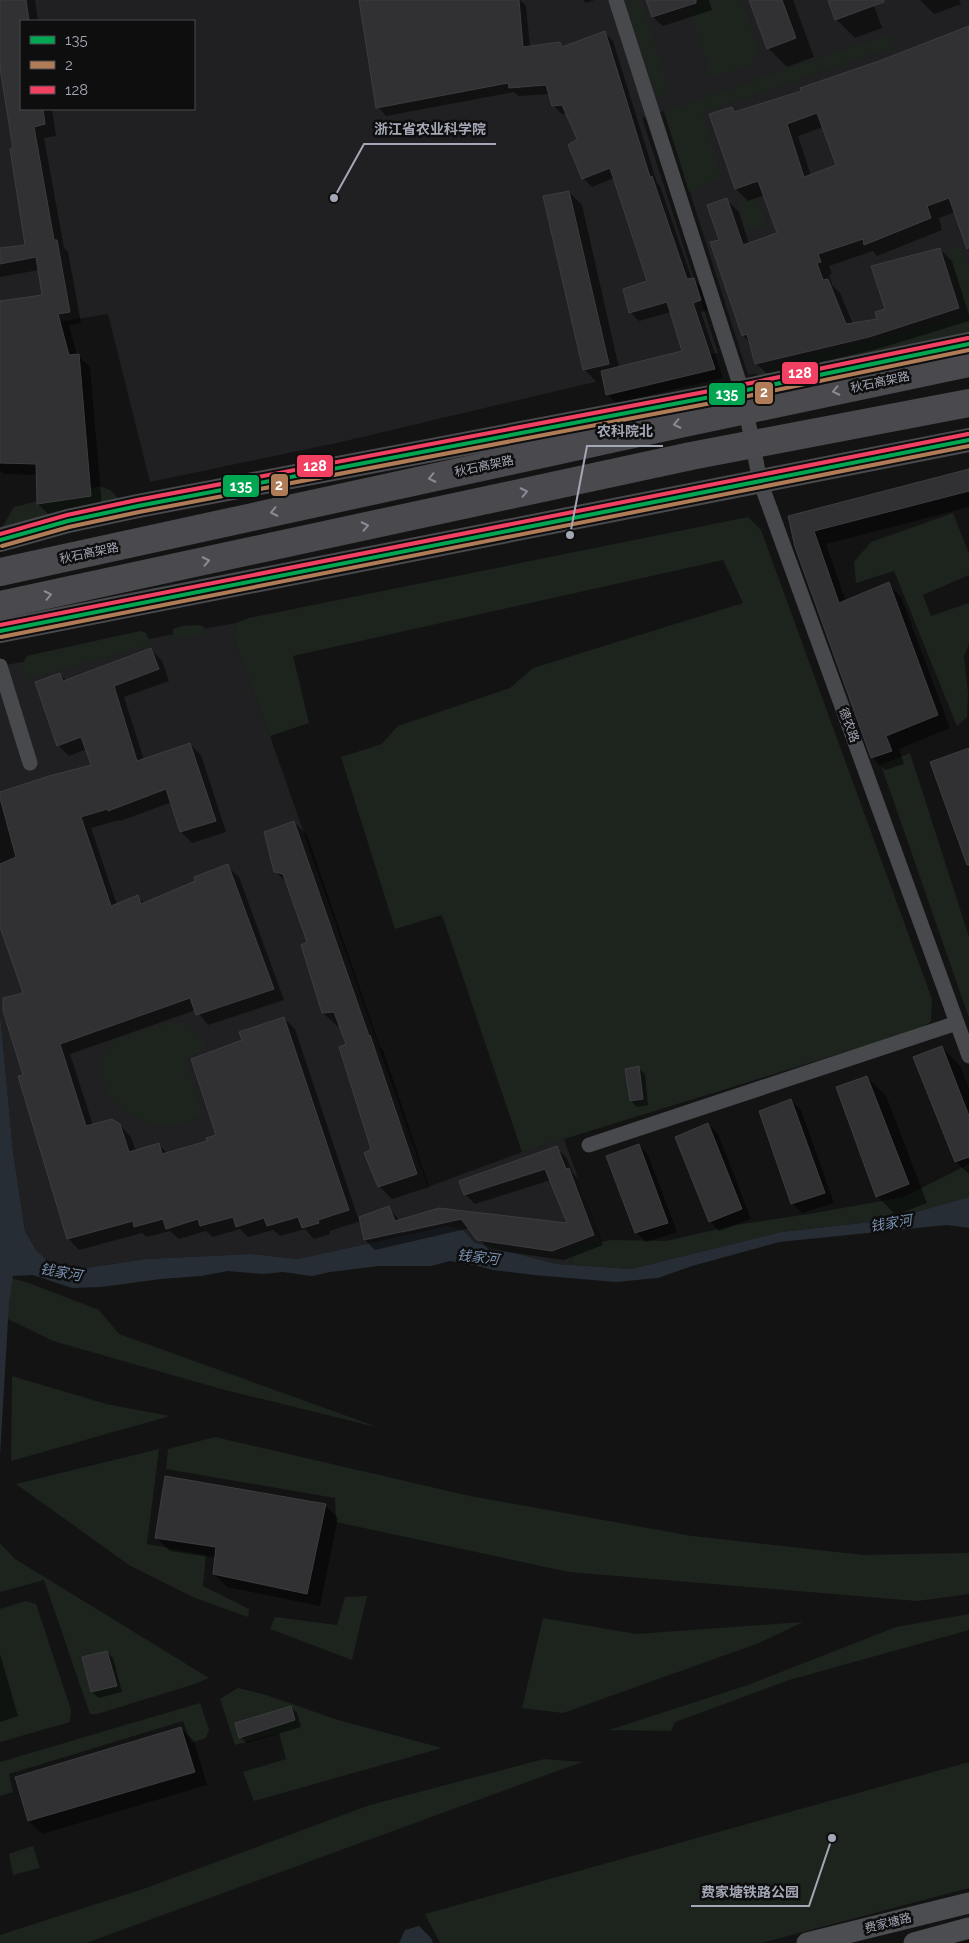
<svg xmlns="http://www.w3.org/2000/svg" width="969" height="1943" font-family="Raleway,'Noto Sans SC',sans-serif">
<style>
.built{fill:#202022;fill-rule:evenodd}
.green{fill:#1d241e}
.water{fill:#272d35}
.shadow{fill:#0007;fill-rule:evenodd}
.building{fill:#313133;stroke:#3c3d40;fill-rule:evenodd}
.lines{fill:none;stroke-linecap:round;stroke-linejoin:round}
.street{stroke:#48494c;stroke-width:15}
.secondary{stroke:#4c4d50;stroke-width:21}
.primary{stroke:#4a4a4e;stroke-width:24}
.highway{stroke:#4a4a4e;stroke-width:28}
.bus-1-casing{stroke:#0e0e0f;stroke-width:8}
.bus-2-casing{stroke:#0e0e0f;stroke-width:8}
.bus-3-casing{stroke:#0e0e0f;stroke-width:8}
.bus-1{stroke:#00a651;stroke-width:4}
.bus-2{stroke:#b07c57;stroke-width:4}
.bus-3{stroke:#f24062;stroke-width:4}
.oneway{stroke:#898b96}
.labels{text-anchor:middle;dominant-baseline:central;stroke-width:5;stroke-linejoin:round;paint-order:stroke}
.street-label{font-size:12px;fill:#a4a7b5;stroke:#0e0e0f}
.water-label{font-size:14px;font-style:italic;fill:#7a92b1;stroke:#0e0e0f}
.leader{fill:none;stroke:#a4a7b5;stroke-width:2}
.callout-dot{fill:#a4a7b5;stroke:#0e0e0f;stroke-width:2}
.callout-label{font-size:14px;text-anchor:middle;font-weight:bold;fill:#a4a7b5;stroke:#0e0e0f;stroke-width:5;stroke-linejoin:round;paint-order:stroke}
.line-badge{stroke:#0e0e0f;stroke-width:2}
.badge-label{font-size:14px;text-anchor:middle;font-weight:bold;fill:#fff}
</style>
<rect width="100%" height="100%" fill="#131314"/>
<!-- built -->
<g class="built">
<path d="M0,0H969V330L748,375L664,111L642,118L718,353L341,442L150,482L108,314L0,331ZM21,21H194V109H21Z"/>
<path d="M236,623L234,639L270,736L428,1187L522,1152L564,1139L601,1242L570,1248L572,1265L557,1264L475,1243L463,1230L447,1226L298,1259L251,1254L147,1259L71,1270L51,1264L36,1250L25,1231L13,1152L0,1013V666Z"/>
</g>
<!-- green -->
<g class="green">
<path d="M625,0H641L669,92L657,97Z"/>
<path d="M687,0H741L748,15L758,52L752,65L712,77Z"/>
<path d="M888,35L892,48L702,112L721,178L689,192L664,111Z"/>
<path d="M757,195L764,225L746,230L738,200Z"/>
<path d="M960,245L969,267V334L757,379L756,370L965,315L947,248Z"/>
<path d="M99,486L110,490L120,500L1,529L14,507Z"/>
<path d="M953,513L969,554V575L923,595L931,616L969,603V644L964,656L968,693L967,717L957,726L894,571L856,583L854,562L871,542Z"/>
<path d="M748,517L761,530L932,999L931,1022L917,1030L522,1152L442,915L395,929L341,757L382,744L398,726L510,688L533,668L743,603L723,560L293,656L309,723L270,736L234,639L236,623L249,618Z"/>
<path d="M198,625L204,627L206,636L172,639L173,629L182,626Z"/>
<path d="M140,631L146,633L151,644L28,679L22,666L26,657L31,655Z"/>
<path d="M910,753L969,937V1018L881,765Z"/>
<path d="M171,1022L184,1023L205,1040L200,1051L185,1059L202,1115C186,1123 168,1130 150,1124C142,1122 113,1103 109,1096C101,1081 97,1054 112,1042C119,1037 160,1026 171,1022Z"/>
<path d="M969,1164V1197L888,1220L781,1232L631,1269L572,1265L570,1248L611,1240L666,1241L736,1225L809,1214L904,1197Z"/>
<path d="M0,1275L29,1283L99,1310L119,1334L380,1428L221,1389L53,1341L0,1315Z"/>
<path d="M12,1376L106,1404L170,1416L11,1461Z"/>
<path d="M215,1437L470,1496L692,1536L863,1555L969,1553V1594L917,1601L569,1572L336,1522L335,1498L166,1469L168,1449Z"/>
<path d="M159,1449L147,1544L206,1555L203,1586L249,1609L248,1617L195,1598L129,1565L16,1484Z"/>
<path d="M0,1543L15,1559L209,1678L195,1684L97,1714H90L44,1580L0,1592Z"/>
<path d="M367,1596L352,1660L270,1629L275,1617L337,1625L345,1597Z"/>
<path d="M26,1601L36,1604L71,1710L70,1722L0,1742V1609Z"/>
<path d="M969,1614V1630L789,1680L675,1722L671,1731L609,1730L748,1685L896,1627Z"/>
<path d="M543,1618L636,1634L803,1622L759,1643L563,1713L522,1708Z"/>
<path d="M238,1688L266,1695L338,1720L442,1748L254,1801L243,1772L286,1759L279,1733L235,1745L220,1699Z"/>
<path d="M200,1703L209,1730L206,1738L191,1743L183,1721L9,1774L13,1792L0,1796V1762Z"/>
<path d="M544,1759L582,1762L86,1943H0V1935L146,1888L370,1805Z"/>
<path d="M969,1762V1888L761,1943H440L425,1914Z"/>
<path d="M33,1846L40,1868L13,1875L9,1854Z"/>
</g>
<!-- water -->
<g class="water">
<path d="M0,1013L13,1152L25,1231L36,1250L51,1264L71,1270L147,1259L251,1254L298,1259L447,1226L463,1230L475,1243L557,1264L631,1269L781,1232L888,1220L969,1197V1228L947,1225L779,1242L692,1266L658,1278L616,1282L534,1275L493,1270L474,1265L450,1261L431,1266H379L330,1272L312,1276L283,1272L262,1274L228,1271L201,1276L161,1279L101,1287L72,1288L33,1275L13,1276L9,1303L0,1456Z"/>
<path d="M419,1926L431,1938L433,1943H399L405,1930Z"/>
</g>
<!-- shadow -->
<g class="shadow">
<path d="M0,0H35L38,21H21V109H52L56,136L44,138L64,248L68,252L81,323L69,325L77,355L90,367L102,507L49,515L38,504L37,475L4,474L0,470V302L43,296L39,270L0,277V250L27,246L14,150L0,60Z"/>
<path d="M371,0H520L526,6L530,48L560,43L564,48L605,33L613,41L657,183L660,186L692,279L702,288L709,309L701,312L723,378L616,403L607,394L605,380L597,382L584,369L569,192L582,205L619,368L684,352L671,312L639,321L630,312L649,282L614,178L592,187L583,178L579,139L568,114H562L553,105L550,94L519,96L514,92L386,116L378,107Z"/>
<path d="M583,0H595L586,3Z"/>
<path d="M647,0H709L712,10L663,26L653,17Z"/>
<path d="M751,0H793L814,57L787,67L768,48Z"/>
<path d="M829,0H872L882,28L855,38L836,19Z"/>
<path d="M920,0H959L961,4L934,14Z"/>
<path d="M969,27V251L955,212L939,218L942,230L877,256L873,251L829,266L832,274L829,275L832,285L840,293L853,324L879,320L940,249L952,261L969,315V321L881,348L768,375L756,363L751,344L743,335L721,240L727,200L739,212L749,244L778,234L765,195L748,201L736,189L711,115L732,109L736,113L803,91ZM823,127L838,166L811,176L798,136Z"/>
<path d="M969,470V507L826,544L846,602L888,584L901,597L950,728L899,749L904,764L885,770L872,757L789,517Z"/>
<path d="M151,649L162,661L169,681L124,697L144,760L190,744L201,755L226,832L192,843L181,832L172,802L120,821L119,820L91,828L117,905L138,897L145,904L197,882L227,866L239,877L284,1000L208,1025L196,1010L70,1054L93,1125H120L131,1137L136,1151L159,1145L168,1154L209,1142L217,1136L243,1041L284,1018L295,1029L358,1218L389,1208L400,1221L439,1209L569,1225L551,1180L475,1204L465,1194L556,1148L566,1157L573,1173L578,1179L603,1245L564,1260L488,1249L470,1228L375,1250L365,1240L361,1221L329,1231L330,1234L314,1239L305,1229L280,1236L273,1230L248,1237L240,1229L213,1237L206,1231L179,1239L170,1231L147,1237L142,1233L79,1250L68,1238L24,1076L25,994L0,923V794L93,766L87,749L69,756L58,745L60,674L67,681ZM464,1217V1219L403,1233V1231Z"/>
<path d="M294,822L307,835L380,1047L383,1050L429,1187L392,1199L379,1186L373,1150L348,1045L340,1025L337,1026L323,1013L309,942L288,884L275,871Z"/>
<path d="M942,1047L960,1066L969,1088V1174L956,1162L914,1058Z"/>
<path d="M638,1068L645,1074L648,1105L637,1107L631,1101Z"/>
<path d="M867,1077L886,1096L927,1203L896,1215L877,1196Z"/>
<path d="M791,1101L801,1110L834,1203L802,1213L792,1203Z"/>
<path d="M708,1124L718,1134L751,1219L719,1231L710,1221Z"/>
<path d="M639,1145L648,1155L677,1232L646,1242L636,1232Z"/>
<path d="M325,1505L338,1518L320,1606L227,1587L214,1574L216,1558L170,1551L157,1538Z"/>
<path d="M107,1652L113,1658L122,1692L99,1698L92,1692L83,1658Z"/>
<path d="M0,1654L18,1716L0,1722Z"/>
<path d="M291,1707L297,1713L301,1727L247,1743L240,1737Z"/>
<path d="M181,1728L194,1741L207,1785L42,1834L29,1821L16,1778Z"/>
</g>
<!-- building -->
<g class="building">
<path d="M0,0H26L29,21H21V109H43L45,124L34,127L54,240H57L70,312L58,314L69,355L79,354L91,496L37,504L36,464L0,463V301L42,295L36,257L0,264V248L25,245L10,149H13L0,68Z"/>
<path d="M359,0H519L523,47L560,42L562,47L605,31L650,177L652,176L687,279L694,278L701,300L693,303L715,369L606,395L601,371L682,351L667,302L629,313L623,289L647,281L610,168L582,179L568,145L577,139L562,105L552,106L546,85L509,88L508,83L376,108Z"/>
<path d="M646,0H696V3L652,17Z"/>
<path d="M749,0H782L796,38L767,49Z"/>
<path d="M828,0H884V2L835,20Z"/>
<path d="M969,26V248L967,249L949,198L927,206L931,218L864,245L863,239L818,254L821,262L817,263L823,280L828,279L846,324L877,319L875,312L885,309L871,266L940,248L959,308L869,337L755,364L747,334L742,336L710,242L719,240L707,205L727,198L743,245L777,233L758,181L735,189L709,114L732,107L734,112L801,91L800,88L879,61ZM817,113L836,165L804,177L787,124Z"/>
<path d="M569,191L609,364L583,370L543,196Z"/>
<path d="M969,469V491L814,531L839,603L889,582L938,715L886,736L892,751L871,758L795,547L788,516Z"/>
<path d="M151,648L159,669L114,686L137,761L190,743L216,821L180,832L166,789L108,811L107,809L81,817L111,906L138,895L141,904L195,881L194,877L228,864L274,989L196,1015L190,998L60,1044L86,1126L112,1119L120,1124L129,1152L159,1143L162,1154L207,1141L206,1138L216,1135L191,1059L242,1040L239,1032L284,1017L349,1210L318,1220L319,1223L302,1228L298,1217L267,1226L264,1218L236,1227L233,1217L200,1226L198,1219L166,1229L163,1219L134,1227L133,1221L67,1239L18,1076L23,1075L3,1011V998L23,993L0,927V864L16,857L0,798V792L49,776L91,765L81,737L57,746L35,682L60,673L63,681Z"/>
<path d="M969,748V865H967L930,762Z"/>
<path d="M294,821L369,1036L370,1035L417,1174L378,1187L364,1153L371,1149L339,1047L346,1044L334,1012L322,1013L301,945L307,942L283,874L274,872L264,832Z"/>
<path d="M942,1046L969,1116V1157L955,1162L913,1057Z"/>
<path d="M639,1066L643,1099L630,1101L625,1069Z"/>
<path d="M867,1076L909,1184L876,1197L836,1087Z"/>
<path d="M791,1099L825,1193L791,1204L759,1111Z"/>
<path d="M708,1123L742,1209L709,1222L675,1137Z"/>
<path d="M639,1144L668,1223L635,1233L606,1156Z"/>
<path d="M557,1146L566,1169L569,1168L594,1235L552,1251L477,1240L461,1219L364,1240L359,1217L389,1206L395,1221L439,1208L567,1223L545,1169L464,1195L459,1181Z"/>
<path d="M165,1476L326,1504L307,1594L213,1574L216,1547L155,1538Z"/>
<path d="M107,1651L117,1686L91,1692L82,1657Z"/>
<path d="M291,1706L295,1720L239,1738L235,1723Z"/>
<path d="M181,1727L195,1772L28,1821L15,1777Z"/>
</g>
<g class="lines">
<!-- street -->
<g class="street">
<path d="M616,0L742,391L760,481L969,1056"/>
<path d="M0,666L30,763"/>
<path d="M589,1145L957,1023"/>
</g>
<!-- secondary -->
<g class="secondary">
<path d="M807,1943L969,1903"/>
<path d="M914,1943L969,1928"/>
</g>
<!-- primary -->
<g class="primary">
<path d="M0,540L68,521L138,506L742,391L969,344"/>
<path d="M0,631L969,440"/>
</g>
<!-- highway -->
<g class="highway">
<path d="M0,572L684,423L969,363"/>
<path d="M0,605L691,456L969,403"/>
</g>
<!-- bus-1 casing -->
<g class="bus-1-casing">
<g id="bus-1">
<path d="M0,540L68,521L138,506L742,391L969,344"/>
<path d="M0,631L969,440"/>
</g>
</g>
<!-- bus-2 casing -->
<g class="bus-2-casing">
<g id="bus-2">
<path d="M2,546L69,527L139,512L743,397L969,350"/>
<path d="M1,637L969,446"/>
</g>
</g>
<!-- bus-3 casing -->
<g class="bus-3-casing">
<g id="bus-3">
<path d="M0,534L67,515L137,500L741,385L968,338"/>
<path d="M0,625L968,434"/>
</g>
</g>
<!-- bus-1 -->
<use href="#bus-1" class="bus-1"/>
<!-- bus-2 -->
<use href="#bus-2" class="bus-2"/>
<!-- bus-3 -->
<use href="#bus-3" class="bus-3"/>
</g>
<!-- one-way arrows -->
<defs><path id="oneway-chevron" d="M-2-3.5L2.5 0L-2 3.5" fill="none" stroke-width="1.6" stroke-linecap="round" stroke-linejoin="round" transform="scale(1.25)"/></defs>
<g class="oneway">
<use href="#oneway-chevron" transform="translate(836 391) rotate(168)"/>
<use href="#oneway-chevron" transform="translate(677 424) rotate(168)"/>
<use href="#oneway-chevron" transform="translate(432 478) rotate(168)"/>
<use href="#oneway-chevron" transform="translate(524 492) rotate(-12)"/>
<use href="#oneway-chevron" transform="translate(274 512) rotate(168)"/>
<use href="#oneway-chevron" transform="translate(365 526) rotate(-12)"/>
<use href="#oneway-chevron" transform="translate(206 561) rotate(-12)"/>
<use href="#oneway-chevron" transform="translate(48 595) rotate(-12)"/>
</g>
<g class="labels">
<!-- street labels -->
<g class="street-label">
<text transform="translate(880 382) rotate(-12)">秋石高架路</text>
<text transform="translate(484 466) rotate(-12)">秋石高架路</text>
<text transform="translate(89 553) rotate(-12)">秋石高架路</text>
<text transform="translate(849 725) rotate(70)">德农路</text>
<text transform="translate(888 1923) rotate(-14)">费家塘路</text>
</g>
<!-- water labels -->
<g class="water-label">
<text transform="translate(891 1223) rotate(-9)">钱家河</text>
<text transform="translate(478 1257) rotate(7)">钱家河</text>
<text transform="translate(61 1272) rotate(10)">钱家河</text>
</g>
</g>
<!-- callouts -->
<path class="leader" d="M334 198L364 144H496M570 535L587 446H663M832 1838L809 1906H691"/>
<g class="callout-dot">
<circle cx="334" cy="198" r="5"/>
<circle cx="570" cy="535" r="5"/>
<circle cx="832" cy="1838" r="5"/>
</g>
<g class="callout-label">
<text x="430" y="134">浙江省农业科学院</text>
<text x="625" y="436">农科院北</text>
<text x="750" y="1897">费家塘铁路公园</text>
</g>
<g class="line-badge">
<rect x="781" y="361" width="38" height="24" rx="5" fill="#f24062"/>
<rect x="754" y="381" width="20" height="24" rx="5" fill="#b07c57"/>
<rect x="708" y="382" width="38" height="24" rx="5" fill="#00a651"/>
<rect x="296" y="454" width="38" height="24" rx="5" fill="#f24062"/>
<rect x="270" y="473" width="19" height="24" rx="5" fill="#b07c57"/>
<rect x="222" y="474" width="38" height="24" rx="5" fill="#00a651"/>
</g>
<g class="badge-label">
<text x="800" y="378">128</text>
<text x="764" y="397">2</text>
<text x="727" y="399">135</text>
<text x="315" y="471">128</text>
<text x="279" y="490">2</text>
<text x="241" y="491">135</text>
</g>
<!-- legend -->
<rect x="20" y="20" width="175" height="90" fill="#0e0e0f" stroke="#4a4b51"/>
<rect x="30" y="36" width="25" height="8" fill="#00a651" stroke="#4a4b51"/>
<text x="65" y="45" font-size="15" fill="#a4a7b5">135</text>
<rect x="30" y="61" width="25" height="8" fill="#b07c57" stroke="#4a4b51"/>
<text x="65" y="70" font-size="15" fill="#a4a7b5">2</text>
<rect x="30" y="86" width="25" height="8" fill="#f24062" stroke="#4a4b51"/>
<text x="65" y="95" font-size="15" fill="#a4a7b5">128</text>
</svg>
